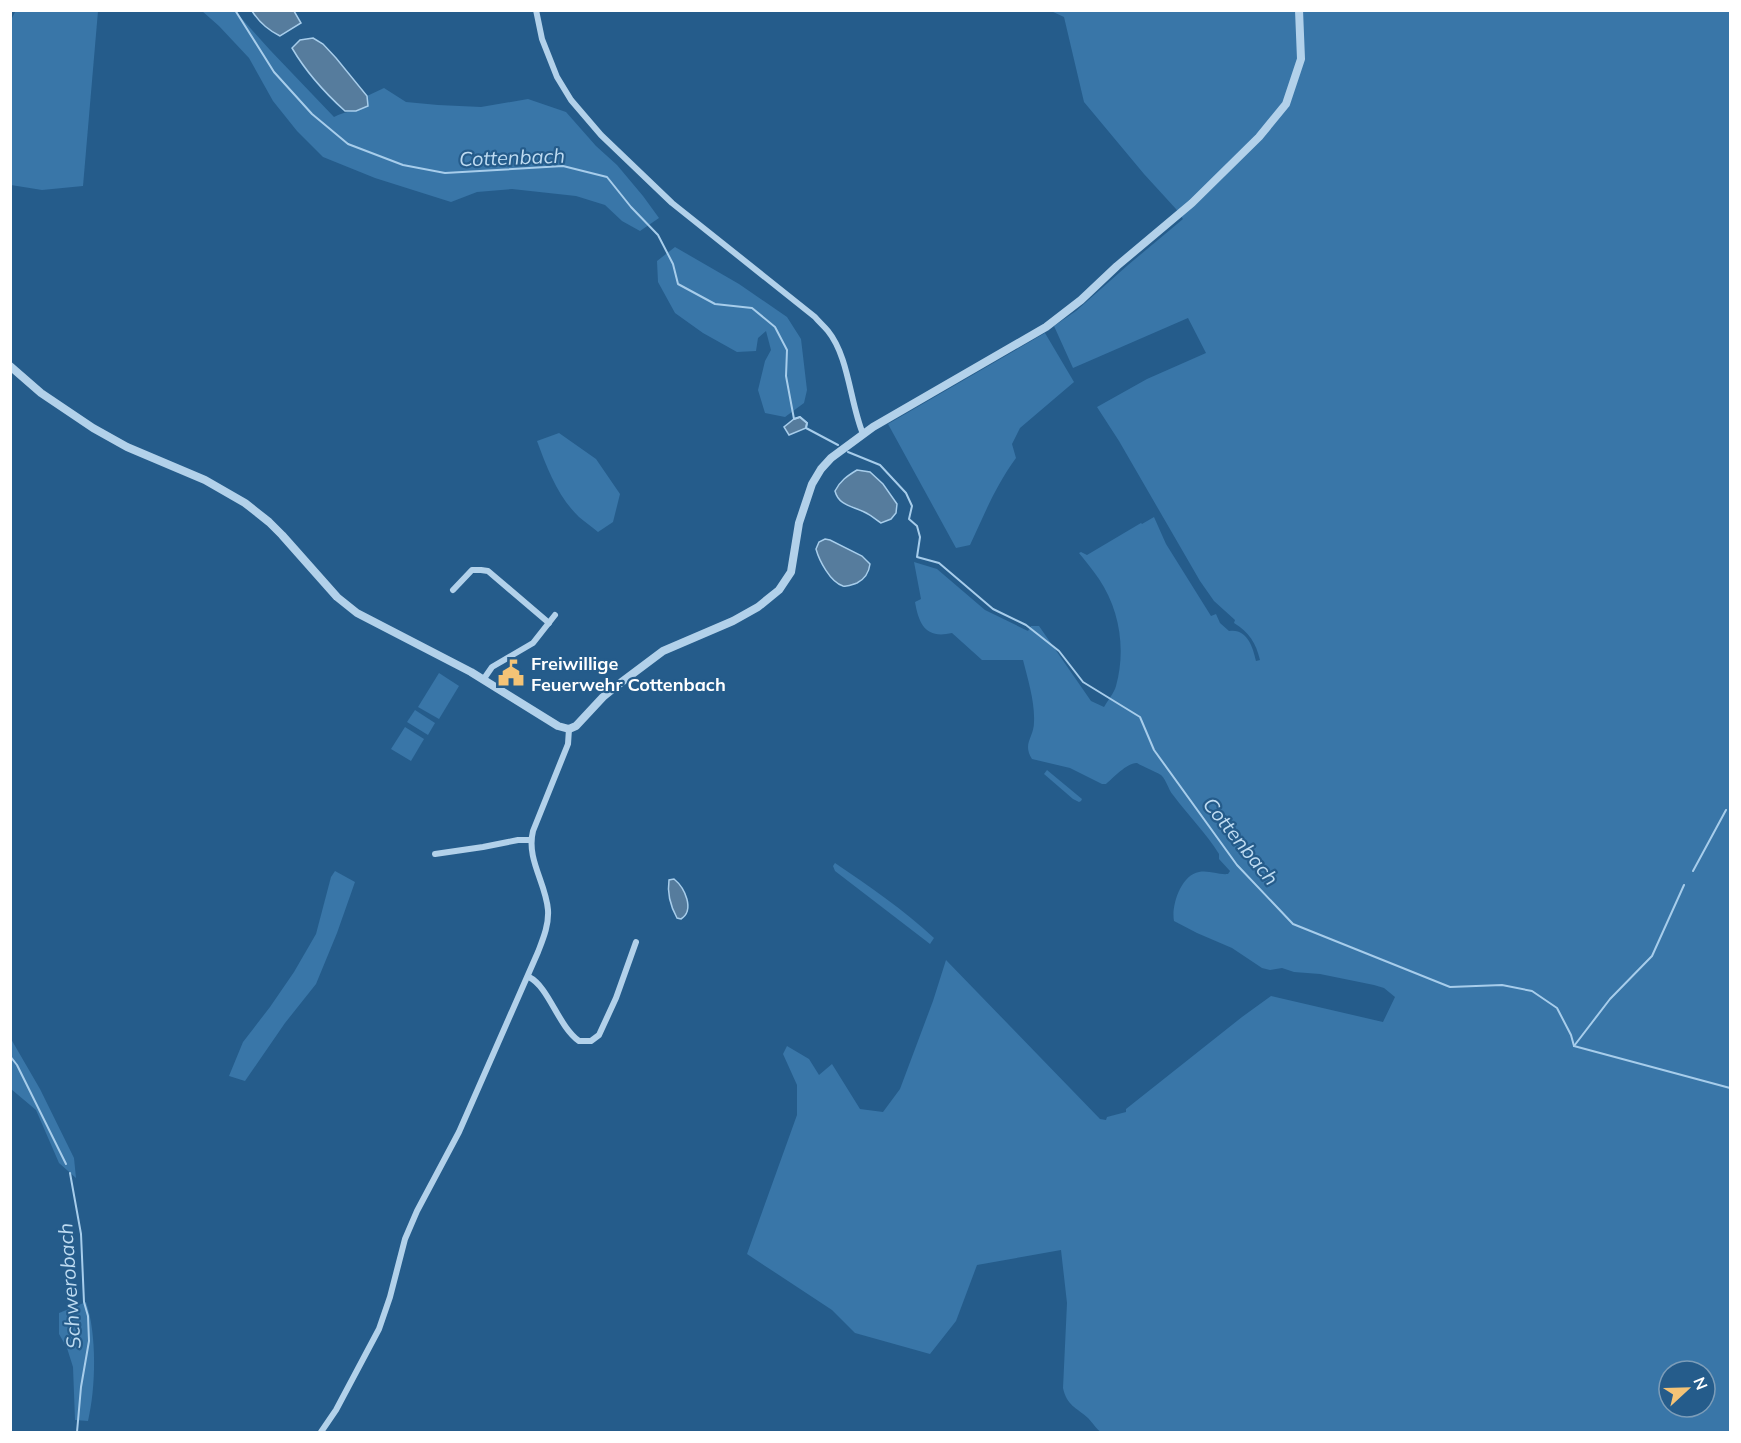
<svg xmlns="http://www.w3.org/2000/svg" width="1741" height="1443" font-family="Mulish,sans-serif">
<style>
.green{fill:#3976a8;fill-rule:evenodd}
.water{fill:#567c9d;stroke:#a7cdeb;stroke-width:1.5}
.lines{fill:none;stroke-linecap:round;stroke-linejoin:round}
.stream{stroke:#a7cdeb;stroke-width:2}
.minor{stroke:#b2d1ea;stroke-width:6}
.tertiary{stroke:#b2d1ea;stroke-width:8}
.labels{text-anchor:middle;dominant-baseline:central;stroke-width:4.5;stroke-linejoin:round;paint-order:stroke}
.poi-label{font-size:18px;font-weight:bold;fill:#fff;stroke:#255c8b;text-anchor:start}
.water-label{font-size:20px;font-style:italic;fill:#bedbf1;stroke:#255c8b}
</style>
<rect width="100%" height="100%" fill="#255c8b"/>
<!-- green -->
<g class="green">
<path d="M16,10L98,11L83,186L42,190L11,185L10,22Z"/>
<path d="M202,11H235L270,50L334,117C345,111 356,111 367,106V96L384,88L406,102L438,105L481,107L528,99L566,112L596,146L617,165L643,196L659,218L640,231L622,221L605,205L576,196L512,189L477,192L451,202L375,178L323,157L297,131L273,101L249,58L219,26Z"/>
<path d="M1051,11H1730V1432H1101C1096,1429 1093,1423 1088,1418C1076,1407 1067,1406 1063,1388L1067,1303L1061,1250L977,1265L956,1321L930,1354L855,1333L832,1310L747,1254L797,1115V1085L783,1054L787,1046L809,1059L819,1075L832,1064L860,1109L883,1112L900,1089L933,1001L946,960L1100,1119L1106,1120L1107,1117L1126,1112V1109L1242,1017L1271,996L1383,1022L1395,997L1384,988L1374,985L1320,974L1294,972L1282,968L1270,970L1262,968L1232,948L1197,933L1174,921C1171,906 1181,875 1199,872C1209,870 1218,875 1228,874L1230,871L1219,859V854C1206,833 1188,815 1173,795C1168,789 1167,781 1161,775C1160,774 1138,764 1137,763C1128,762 1113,778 1106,784H1102L1070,768L1032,759C1022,743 1034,738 1034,722C1035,702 1028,680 1023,660H982L952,633C926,639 919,625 915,602L921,599L914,562L937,569L985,610L1028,631L1031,626H1039L1091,701L1104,707C1108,700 1114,693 1116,686C1126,650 1120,610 1099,579C1093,570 1086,562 1079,553L1081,552L1087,555L1141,523L1142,524L1154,517L1166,544L1211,616L1216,614L1220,623L1229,631C1247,628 1253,647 1256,661L1260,660C1256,643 1249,632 1234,623L1235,620L1214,601L1200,581L1119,441L1097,407L1147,379L1206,353L1188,318L1073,368L1054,326L1076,311L1128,265L1183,219L1176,209L1144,174L1084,102L1064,17ZM1669,1371H1705V1407H1669Z"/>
<path d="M675,247L739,284L787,317L801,339L807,390L804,403L785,417L765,413L758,390L765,361L771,350L766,331L758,338L756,351L737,352L703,333L675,313L658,282L657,261Z"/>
<path d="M1045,333L1074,382L1020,428L1012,444L1016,458C996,485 984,515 970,545L956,548L888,424Z"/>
<path d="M559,433L596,459L620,494L613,522L598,532C592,527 585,522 579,517C558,497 547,468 537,441Z"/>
<path d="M439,673L459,686L439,719L418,707Z"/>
<path d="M415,710L435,723L428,735L407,722Z"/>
<path d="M405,727L424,739L411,761L391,749Z"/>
<path d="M1047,770L1082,799L1081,801L1079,802L1073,799L1044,774Z"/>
<path d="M835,863C869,886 904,910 934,938L930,944L835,871L833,866Z"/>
<path d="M335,871L355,882L337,933L316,984L285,1023L245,1081L229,1076L243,1042L270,1007L294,972L316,934L331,877Z"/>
<path d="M11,1039L40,1089L74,1158L76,1178L59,1163L36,1110L11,1089Z"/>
<path d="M86,1302C97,1334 96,1388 88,1421L75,1420L73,1367L67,1348L59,1334V1313Z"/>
</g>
<!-- water -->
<g class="water">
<path d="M252,11H294L301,23L280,36C268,30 259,22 252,11Z"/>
<path d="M313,38L323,44L336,58L367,96L368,106L356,111H345C325,93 306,72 292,48L300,40Z"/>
<path d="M800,417L807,423L806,428L789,435L784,427L794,419Z"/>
<path d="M857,470L870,472L883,484L897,504L896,513L891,519L881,523C876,520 872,516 868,514C855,506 839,507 835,491C840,481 847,476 857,470Z"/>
<path d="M825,539L830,540L862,556L870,564C869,572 865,579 857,583C854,584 848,587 843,586C830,582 819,560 816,549L819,542Z"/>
<path d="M674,879C685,888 695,910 681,919L677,918C671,907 667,893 669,880Z"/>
</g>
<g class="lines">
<!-- stream -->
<g class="stream">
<path d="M235,10L274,72L312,114L348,144L403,165L445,173L563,166L607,177L631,207L658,235L673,264L678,284L715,304L752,308L775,327L787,350L786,376L794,419L800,417L807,423L806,428L838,445"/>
<path d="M848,452L880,465L906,493L912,506L909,519L917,526L920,537L917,557L939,563L993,609L1026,625L1059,651L1083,682L1140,717L1154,750L1237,865L1293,924L1450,987L1502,985L1532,991L1557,1008L1571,1035L1574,1046"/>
<path d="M1693,871L1726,810"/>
<path d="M1574,1046L1610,999L1652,956L1684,885"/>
<path d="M1574,1046L1730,1088"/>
<path d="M10,1056L17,1065L66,1164"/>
<path d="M70,1173L81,1234L84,1302L88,1316L89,1341L81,1387L77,1432"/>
</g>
<!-- minor -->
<g class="minor">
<path d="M536,10L542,39L557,77L571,100L601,135L672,203L815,317C819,322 824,326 828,331C849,357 850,403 863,434"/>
<path d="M453,590L472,570H481L488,571L549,623"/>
<path d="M483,680L492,667L533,643L555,615"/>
<path d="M435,854L483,847L518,840H531"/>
<path d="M529,977C549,987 558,1026 579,1041H591L599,1035L616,998L636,942"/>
<path d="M321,1432L336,1410L379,1329L390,1297L405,1239L417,1211L459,1132L538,952C543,939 549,925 548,910C546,883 526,859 533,831L568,744L569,729"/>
</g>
<!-- tertiary -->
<path class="tertiary" d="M10,366L41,393L93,428L127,447L205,480L245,503L269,522L282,535L337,597L357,613L471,672L558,726L569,729L576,726L603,697L619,684L663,651L733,621L758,607L779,590L791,572L799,523L812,484L821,469L831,458L873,427L1046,327L1081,300L1117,266L1192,203L1259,137L1286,104L1301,59L1299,10"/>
</g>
<!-- icons -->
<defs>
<g id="civic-bare" transform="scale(2.07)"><path d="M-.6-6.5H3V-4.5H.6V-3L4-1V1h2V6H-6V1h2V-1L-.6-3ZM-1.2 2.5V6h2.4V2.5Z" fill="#f4c376" stroke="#255c8b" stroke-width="2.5" paint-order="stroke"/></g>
</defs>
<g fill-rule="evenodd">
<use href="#civic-bare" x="511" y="673"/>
</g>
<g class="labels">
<!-- poi labels -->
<g class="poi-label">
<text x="531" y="663">Freiwillige<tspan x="531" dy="21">Feuerwehr Cottenbach</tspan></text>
</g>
<!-- water labels -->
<g class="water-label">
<text transform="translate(512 157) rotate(-2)">Cottenbach</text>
<text transform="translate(1241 841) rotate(51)">Cottenbach</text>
<text transform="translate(69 1286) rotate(-94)">Schwerobach</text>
</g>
</g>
<!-- border -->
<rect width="1741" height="1443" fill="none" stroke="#ffffff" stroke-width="24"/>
<!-- north arrow -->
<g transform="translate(1687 1389) rotate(68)"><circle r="28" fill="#255c8b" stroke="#7c9db9" stroke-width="1.5"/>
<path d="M0-4.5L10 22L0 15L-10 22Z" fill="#f4c376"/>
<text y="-9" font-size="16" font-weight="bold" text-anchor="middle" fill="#ffffff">N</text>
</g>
</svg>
